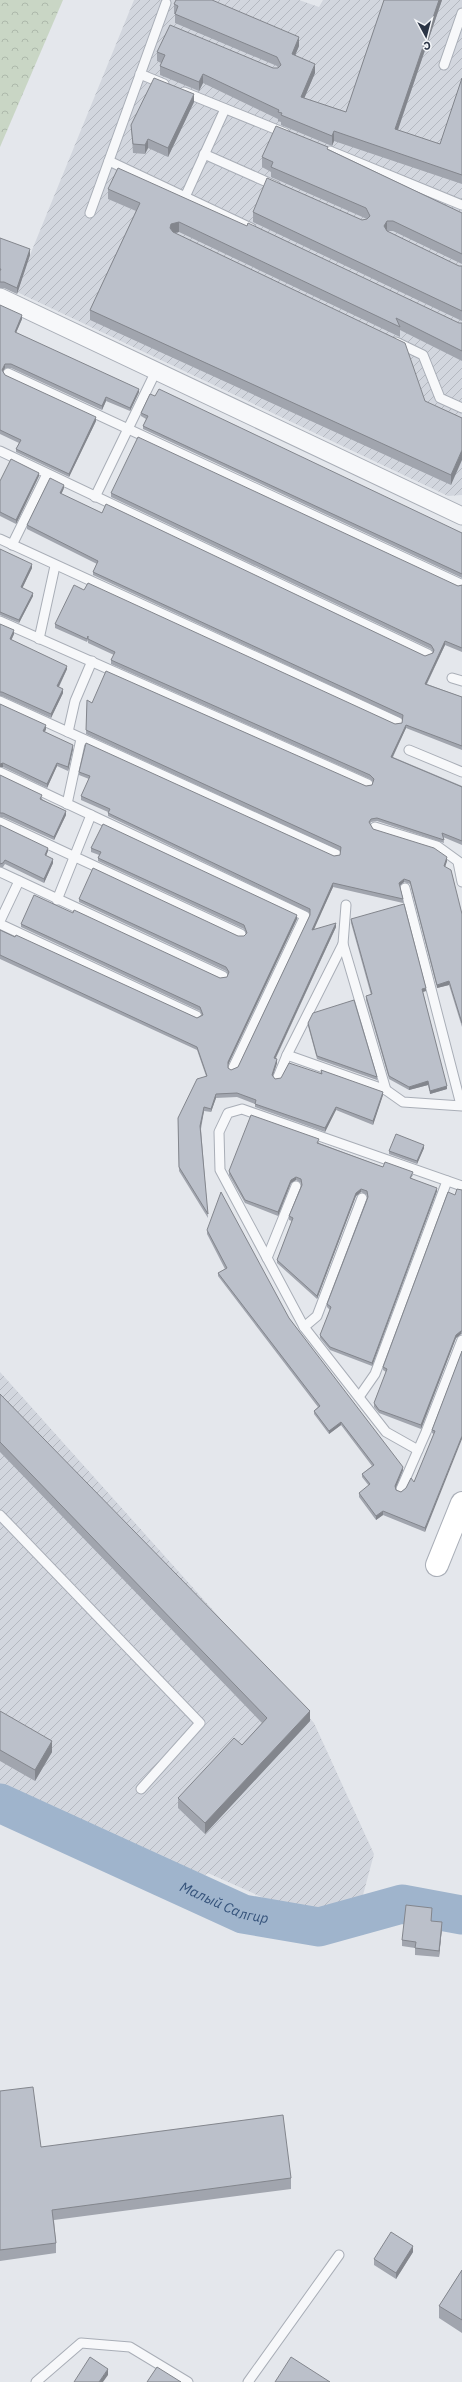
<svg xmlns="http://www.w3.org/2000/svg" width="462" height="2382" font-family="'IBM Plex Sans',sans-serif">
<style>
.industrial{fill:url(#industrial-furrows)}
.forest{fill:url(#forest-crowns)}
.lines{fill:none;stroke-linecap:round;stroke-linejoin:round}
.river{stroke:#9fb4cc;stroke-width:39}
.lane-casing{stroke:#a9aeb7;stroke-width:11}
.street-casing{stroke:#a9aeb7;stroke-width:19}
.secondary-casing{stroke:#a9aeb7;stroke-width:24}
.lane{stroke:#f7f8fa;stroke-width:9}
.street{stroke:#f7f8fa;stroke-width:17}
.secondary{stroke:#fff;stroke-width:22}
.wall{fill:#a1a5ae}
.shaded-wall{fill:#83868d}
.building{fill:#bbc0ca;stroke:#83868d}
.labels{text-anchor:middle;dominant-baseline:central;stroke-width:3;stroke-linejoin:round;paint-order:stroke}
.water-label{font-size:14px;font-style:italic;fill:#34527a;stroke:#f4f6f9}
</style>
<defs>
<pattern id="industrial-furrows" width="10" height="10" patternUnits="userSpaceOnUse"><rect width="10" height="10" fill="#d2d6de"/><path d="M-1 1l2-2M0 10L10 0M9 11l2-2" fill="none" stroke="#b4b8c0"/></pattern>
<pattern id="forest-crowns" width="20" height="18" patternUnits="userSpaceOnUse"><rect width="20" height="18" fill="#c9d6c5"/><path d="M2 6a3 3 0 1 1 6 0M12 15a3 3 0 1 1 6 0" fill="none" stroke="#adb8ab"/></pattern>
</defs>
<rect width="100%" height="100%" fill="#e4e7ec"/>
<!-- industrial -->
<g class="industrial">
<path d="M134,0H299L319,7L323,0H462V495L448,496L17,292L30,255Z"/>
<path d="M0,1372L314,1723L374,1854L363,1895L317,1922L208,1873L197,1880L0,1788Z"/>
</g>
<!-- forest -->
<path class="forest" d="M0,0H63L0,147Z"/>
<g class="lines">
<!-- river -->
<path class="river" id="s1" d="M0,1803L243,1914L319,1927L402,1904L462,1915"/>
<!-- lane casing -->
<g class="lane-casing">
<g id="lane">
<path d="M444,65L462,13"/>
<path d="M140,74L164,84"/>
<path d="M184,92L285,133"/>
<path d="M330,151L462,205"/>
<path d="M204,154L276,186"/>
<path d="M109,161L251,228"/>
<path d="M185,197L225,109"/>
<path d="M90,213L166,3"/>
<path d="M396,342L423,355L440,398L462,408"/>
<path d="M8,373L461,584"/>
<path d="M0,451L428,654"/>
<path d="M95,497L156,371"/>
<path d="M0,539L398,722"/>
<path d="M12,545L47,474"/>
<path d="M0,621L368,784"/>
<path d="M39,639L55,566"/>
<path d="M452,678L462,681"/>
<path d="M0,701L336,854"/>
<path d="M68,732L75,701L92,661"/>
<path d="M409,750L462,772"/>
<path d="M0,772L305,916L233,1068"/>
<path d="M67,804L81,739"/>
<path d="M0,822L241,934"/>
<path d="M375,827L437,846L462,864"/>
<path d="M458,862L462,882"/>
<path d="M0,872L223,976"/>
<path d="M405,888L461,1105"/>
<path d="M57,900L91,815"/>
<path d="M0,921L19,881"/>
<path d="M0,924L197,1016"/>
<path d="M343,944L386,1090"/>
<path d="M287,1055L343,944L346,905"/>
<path d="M278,1077L287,1055L386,1090L403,1102L462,1106"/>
<path d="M267,1258L296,1186"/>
<path d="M304,1327L317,1316L362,1198"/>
<path d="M359,1397L375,1374L447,1181"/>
<path d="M418,1450L386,1432L304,1327L220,1170L219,1132L228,1113L242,1109L462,1186"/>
<path d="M401,1489L426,1432L462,1340"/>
<path d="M0,1515L200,1723L141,1789"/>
<path d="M36,2382L81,2343L130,2347L188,2382"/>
<path d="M248,2382L339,2255"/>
</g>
</g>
<!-- street casing -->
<g class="street-casing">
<path id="street" d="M0,297L462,516"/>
</g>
<!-- secondary casing -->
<g class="secondary-casing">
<path id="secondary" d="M437,1565L462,1503"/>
</g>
<!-- lane -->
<use href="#lane" class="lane"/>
<!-- street -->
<use href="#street" class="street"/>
<!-- secondary -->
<use href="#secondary" class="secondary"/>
</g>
<!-- wall -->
<g class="wall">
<path d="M384,0H442L398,130L440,144L462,78V184L334,141L332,146L281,125V122L278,121V119L203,83L199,91L160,75V66L161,63L157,61V52L273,68H278L277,66L175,23V14H174V4L299,46L295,55L315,73L304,98L346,112Z"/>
<path d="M194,102L168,157L148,148L145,154L133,153L131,125Z"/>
<path d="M328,149L462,213V264L393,231H387L459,266H462V321L253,222V212L362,220L367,219L271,177V172L262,167V157Z"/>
<path d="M108,189L459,323H462V361L400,330V337L179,232L174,233L425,401L462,418L451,485L90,320V310L136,211L108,199Z"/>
<path d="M0,238L30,255L17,294L4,288H0Z"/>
<path d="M0,305L22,319L16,333L139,392L130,411L106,401L102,410L11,368H5L3,371L5,375L96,421L69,477L16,452V449L19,443L0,434Z"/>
<path d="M141,413L462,533V578L143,429V426L146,419L141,416Z"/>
<path d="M39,476L16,524L0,516V481Z"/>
<path d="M64,488L61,494L102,513L425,656L433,653V652L431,649L111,497V493L458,586L462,585V652L445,645L427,684L462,697V750L406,728L393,757L462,786V845L443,837L444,843L377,821L371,822L370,824L373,829L447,861L445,867L462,914V1027L449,985L437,988L410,884L404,882L400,886L403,899V903L333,887L313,930L336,927L276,1058L277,1063L273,1076L275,1079L321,1073V1070L383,1095L373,1125L336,1110L325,1132L255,1107V1104L237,1097L216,1098L211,1112L204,1111L201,1129L208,1218L179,1171L178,1118L206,1076L197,1050L0,959V930L197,1018L201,1015L200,1011L21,927V924L73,913L220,978L227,977L228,974L226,971L79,902V899L238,936H244L246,934L244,929L98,861V858L99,855L91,852V848L297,919L228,1065V1068L231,1070L238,1067L310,915V913L108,816V812L81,800V796L89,779L79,775V772L334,856L340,855L341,851L86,734L87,700L92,703L366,786L372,785L373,782L370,779L111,664V660L114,655L88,643V640L87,642L55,628V624L84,590L395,724L402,723L403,719L93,575V572L97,564L27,529V525Z"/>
<path d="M0,549L32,568L22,588L33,596L19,623L0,615Z"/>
<path d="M0,624L14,634L11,640L67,669L59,687L63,693L51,718L2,696H0Z"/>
<path d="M0,704L46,729L45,732L73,749L68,771L57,766L47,788L3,767H0Z"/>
<path d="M0,775L42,798V799L66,815L54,840L3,817H0Z"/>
<path d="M0,825L48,851L46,856L53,863L44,883L5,864L3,867H0Z"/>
<path d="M351,919L426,991L423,992L447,1089L430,1094L428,1085L409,1090L389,1079L366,1000V996L371,995L351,923Z"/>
<path d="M308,1023L377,1077V1080L317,1059L308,1026Z"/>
<path d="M319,1142V1143L383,1167L413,1175L411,1178L437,1191L372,1366L330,1350L320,1338V1335L330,1310L327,1307V1304L367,1198V1195L361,1192L356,1196L317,1299L277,1263V1260L292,1221L289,1220V1216L301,1186V1183L296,1180L291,1183L278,1216L245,1203L229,1175V1171Z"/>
<path d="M424,1148L417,1164L389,1154V1151Z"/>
<path d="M462,1190V1334H461L456,1338L421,1429L379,1413L374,1407V1403L386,1372L383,1370V1367L455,1195Z"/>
<path d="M207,1230L289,1318L403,1470L396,1488V1490L401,1492L414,1482L434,1434L432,1433V1430L462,1351L425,1532L383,1515L376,1520L359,1497V1493L369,1486L362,1477V1474L372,1466L341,1425L329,1434L314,1414V1411L318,1407L218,1276V1273L225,1269L207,1234Z"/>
<path d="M0,1394L310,1721L205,1834L178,1808V1798L242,1745L262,1723L0,1452Z"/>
<path d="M0,1711L52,1752L35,1781L0,1761Z"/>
<path d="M432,1914L431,1921L442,1928L439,1957L415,1955V1948L402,1946V1940Z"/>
<path d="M0,2091L41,2147L291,2178V2189L54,2220L56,2243V2253L0,2261Z"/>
<path d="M413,2252L396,2279L374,2265V2259Z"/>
<path d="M462,2270V2333L439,2318V2306Z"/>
</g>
<!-- shaded-wall -->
<g class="shaded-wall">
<path d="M439,0H442L395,138V129Z"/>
<path d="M299,37V46L292,63V54Z"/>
<path d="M315,64V73L301,106V97Z"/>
<path d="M203,74V83L199,91V82Z"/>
<path d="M194,94V102L168,157V148Z"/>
<path d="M334,131V141L332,146V136Z"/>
<path d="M148,139V148L145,154V145Z"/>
<path d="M387,221V231L384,226Z"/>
<path d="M179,222V232L171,234L170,228L171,224Z"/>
<path d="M30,249V255L17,294V288Z"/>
<path d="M22,315V319L15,335V332Z"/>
<path d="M5,364V368L2,373V370Z"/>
<path d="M139,389V392L130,411V408Z"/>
<path d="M106,397V401L102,410V406Z"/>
<path d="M96,417V421L69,477V474Z"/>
<path d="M462,450V460L451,485V475Z"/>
<path d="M39,473V476L16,524V520Z"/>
<path d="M64,485V488L60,497V493Z"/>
<path d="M32,564V568L21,591V587Z"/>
<path d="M33,593V596L19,623V620Z"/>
<path d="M14,630V634L10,643V639Z"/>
<path d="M445,641V645L425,687V684Z"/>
<path d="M67,666V669L57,690V686Z"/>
<path d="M63,689V693L51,718V714Z"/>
<path d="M46,725V729L43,735V731Z"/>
<path d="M406,725V728L391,760V757Z"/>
<path d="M73,745V749L68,771V767Z"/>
<path d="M3,763V767H0V764Z"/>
<path d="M57,763V766L47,788V784Z"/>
<path d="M66,811V815L54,840V837Z"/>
<path d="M48,848V851L45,858V855Z"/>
<path d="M447,857V861L444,870V866Z"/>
<path d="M53,859V863L44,883V879Z"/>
<path d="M404,879V882L399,886V883Z"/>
<path d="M333,883V887L312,934V930Z"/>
<path d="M297,915V919L228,1065V1062Z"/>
<path d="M336,923V927L274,1061V1058Z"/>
<path d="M449,981V985L437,988V985Z"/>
<path d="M426,988V991L422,992V989Z"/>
<path d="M277,1059V1063L272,1078V1075Z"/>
<path d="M428,1081V1085L409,1090V1087Z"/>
<path d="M447,1086V1089L430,1094V1091Z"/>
<path d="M383,1092V1095L373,1125V1121Z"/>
<path d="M216,1094V1098L211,1112V1109Z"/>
<path d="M204,1107V1111L200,1130V1126Z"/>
<path d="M336,1107V1110L325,1132V1128Z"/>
<path d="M424,1145V1148L417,1164V1161Z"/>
<path d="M296,1177V1180L291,1183L278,1216V1212L291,1180Z"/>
<path d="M437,1188V1191L372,1366V1363Z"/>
<path d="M361,1189V1192L356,1196L317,1299V1296L356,1193Z"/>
<path d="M461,1331V1334L456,1338L421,1429V1425L456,1335Z"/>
<path d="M341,1422V1425L329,1434V1431Z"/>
<path d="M462,1436V1439L425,1532V1528Z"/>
<path d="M403,1467V1470L395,1489V1486Z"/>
<path d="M383,1511V1515L376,1520V1516Z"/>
<path d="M310,1711V1721L205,1834V1823Z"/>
<path d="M52,1741V1752L35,1781V1770Z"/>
<path d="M442,1922V1928L439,1957V1951Z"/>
<path d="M413,2246V2252L396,2279V2273Z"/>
<path d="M108,2369V2375L103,2382H99Z"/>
</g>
<!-- building -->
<g class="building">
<path d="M176,0H212L299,37L292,54L315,64L301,97L346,112L384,0H439L395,129L440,144L462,78V175L334,131L332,136L281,115L282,113L278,112L279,110L203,74L199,82L160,66L165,55L157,52L170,25L273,68H278L281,65L277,57L175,14L178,6L174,4Z"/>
<path d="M154,78L194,94L168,148L148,139L145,145L133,144L131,125Z"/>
<path d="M276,126L328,147L327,149L462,213V254L393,221H387L384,226L387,231L459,266H462V311L253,212L267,178L362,220L367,219L370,216L366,208L271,167L273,162L262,157Z"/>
<path d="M118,168L247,226L248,223L459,323H462V351L396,318L400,327L179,222L171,224L170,228L173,232L405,343L425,401L462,418V450L451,475L90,310L140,203L108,189Z"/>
<path d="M0,238L30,249L17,288L4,282H0V271L1,269H0Z"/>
<path d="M0,305L22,315L15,332L139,389L130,408L106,397L102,406L11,364H5L2,370L5,375L96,417L69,474L16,449L21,440L0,430Z"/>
<path d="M159,389L462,533V574L143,426L148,416L141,413L150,394L155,396Z"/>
<path d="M138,437L458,586L462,585V648L445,641L425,684L462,697V746L406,725L391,757L462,787V841L442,833L444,840L377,818L371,819L369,822L373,829L434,848L447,857L444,866L451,870L462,914V1023L449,981L437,985L410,881L404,879L399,883L403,899L333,883L312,930L336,923L274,1058L277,1059L272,1075L275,1079L281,1078L289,1063L322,1074L321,1070L383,1092L373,1121L336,1107L325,1128L255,1104L256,1100L237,1093L216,1094L211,1109L204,1107L200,1126L208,1214L179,1167L178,1118L197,1079L207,1076L197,1047L0,955V930L15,937L16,935L197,1018L203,1015L200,1007L21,924L34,895L73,913L74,910L220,978L227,977L229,972L226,967L79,899L93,868L238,936H244L247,933L244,925L98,858L101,852L91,848L103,824L297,915L228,1062V1068L231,1070L238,1067L310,915V909L108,813L110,809L81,796L90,776L79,772L86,743L334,856L340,855L341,847L86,730L87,700L92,703L106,671L366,786L372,785L374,779L370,775L111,660L115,652L88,639V636L87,639L55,624L74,585L84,590L88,583L395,724L402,723L403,715L93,572L98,561L27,525L50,478L64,485L60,493L102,513L106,504L425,656L433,653L434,650L431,645L111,493Z"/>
<path d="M11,459L39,473L16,520L0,512V481Z"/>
<path d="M0,549L32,564L21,587L33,593L19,620L0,612Z"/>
<path d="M0,624L14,630L10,639L67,666L57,686L63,689L51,714L2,692H0Z"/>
<path d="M0,704L46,725L43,731L73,745L68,767L57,763L47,784L3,763L0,764Z"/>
<path d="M0,775L42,795L40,799L66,811L54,837L3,813H0Z"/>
<path d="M0,825L48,848L45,855L53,859L44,879L5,860L3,863L0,864Z"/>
<path d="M404,904L426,988L422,989L447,1086L430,1091L428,1081L409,1087L389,1076L366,996L372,994L351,919Z"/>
<path d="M354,1000L377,1077L317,1056L308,1023L313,1013Z"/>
<path d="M251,1115L319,1139L317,1143L383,1167L385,1162L413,1172L410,1178L437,1188L372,1363L330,1347L320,1335L331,1307L327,1304L368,1197L367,1191L361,1189L356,1193L317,1296L277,1260L293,1218L289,1216L302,1185L301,1179L296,1177L291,1180L278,1212L245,1200L229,1171Z"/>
<path d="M396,1134L424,1145L417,1161L389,1151Z"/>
<path d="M457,1189L462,1190V1331H461L456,1335L421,1425L379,1410L374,1403L387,1369L383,1367L448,1192L455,1195Z"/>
<path d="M221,1192L289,1318L403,1467L395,1486L396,1490L401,1492L406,1488L411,1478L414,1482L435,1431L432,1430L462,1351V1436L425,1528L383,1511L376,1516L359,1493L370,1484L362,1474L374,1465L341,1422L329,1431L314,1411L320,1406L218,1273L227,1268L207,1230Z"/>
<path d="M0,1394L310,1711L205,1823L178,1798L234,1738L242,1745L267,1718L0,1442Z"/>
<path d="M0,1711L52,1741L35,1770L0,1750Z"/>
<path d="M406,1905L432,1908L431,1921L442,1922L439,1951L415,1948L416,1942L402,1940Z"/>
<path d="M33,2087L41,2147L283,2115L291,2178L52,2210L56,2243L0,2250V2091Z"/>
<path d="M391,2232L413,2246L396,2273L374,2259Z"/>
<path d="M462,2270V2320L439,2306Z"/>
<path d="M90,2357L108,2369L99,2382H74Z"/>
<path d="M291,2357L330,2382H275Z"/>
<path d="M157,2367L181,2382H147Z"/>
</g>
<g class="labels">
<!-- water labels -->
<g class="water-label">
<text stroke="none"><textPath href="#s1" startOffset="246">Малый Салгир</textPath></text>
</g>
</g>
<!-- north arrow -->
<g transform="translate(426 36) rotate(173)" stroke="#f4f6f9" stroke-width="3" paint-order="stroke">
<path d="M0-3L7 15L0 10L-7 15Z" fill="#2b3445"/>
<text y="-6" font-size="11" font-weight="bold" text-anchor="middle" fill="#2b3445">С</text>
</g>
</svg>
